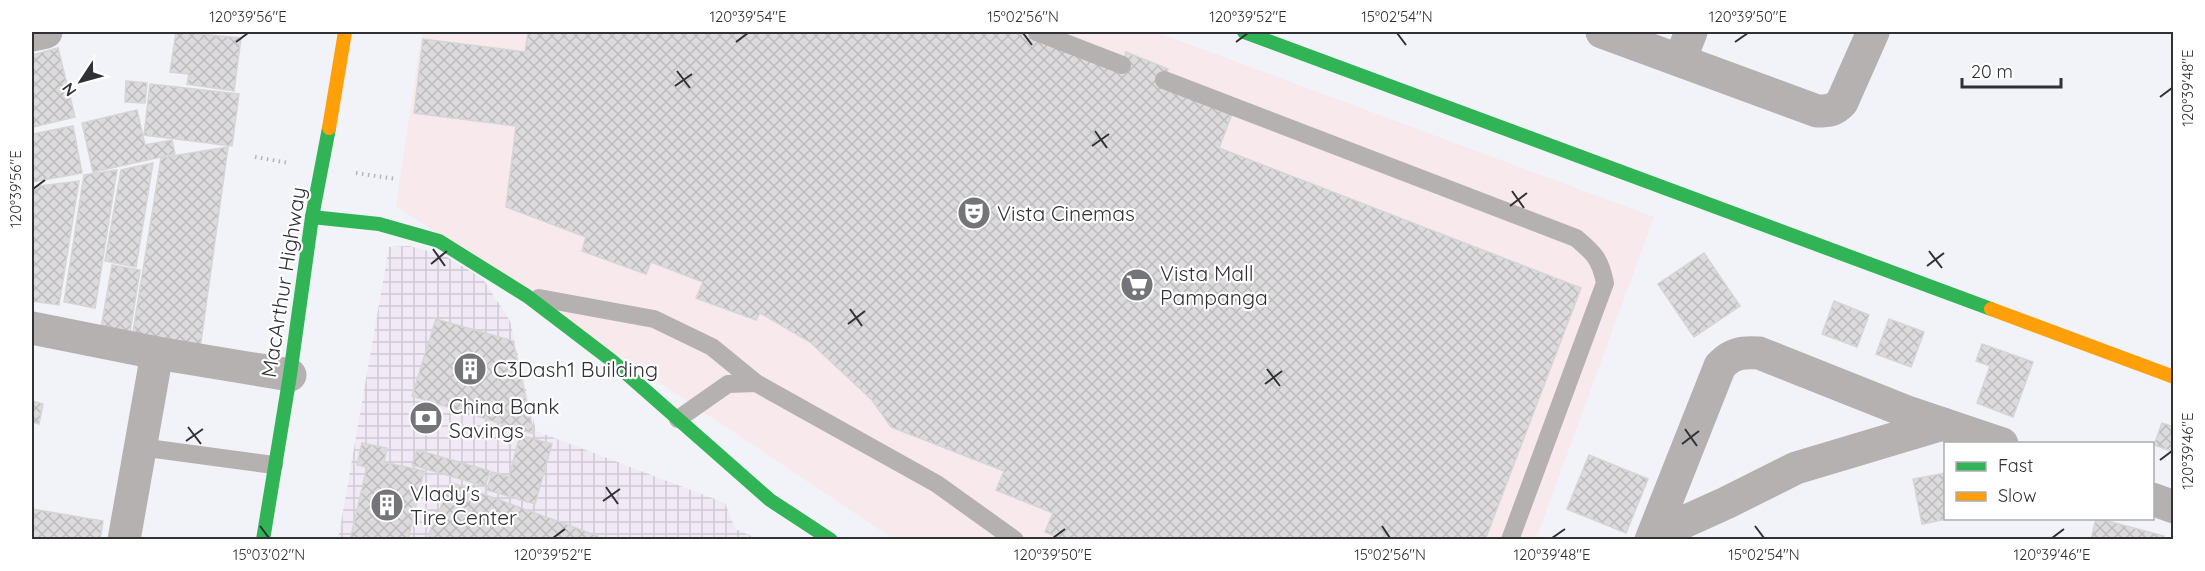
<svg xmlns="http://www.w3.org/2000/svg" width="2205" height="571" font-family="Quicksand,sans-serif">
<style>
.commercial{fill:#f7e9ec}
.industrial{fill:url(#industrial-grid)}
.building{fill:url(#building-cross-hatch);stroke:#d6d5d6;stroke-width:1.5}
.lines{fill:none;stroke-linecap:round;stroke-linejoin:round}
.path{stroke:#b6b4b6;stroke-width:4;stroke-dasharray:1.5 4.5;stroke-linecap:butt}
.lane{stroke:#b5b1b1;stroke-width:18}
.street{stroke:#b5b1b1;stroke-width:33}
.fast{stroke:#30b455;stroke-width:14}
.slow{stroke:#ff9f0a;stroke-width:14}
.ticks{fill:none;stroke:#303135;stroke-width:2}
.labels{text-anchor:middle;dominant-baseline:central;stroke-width:4.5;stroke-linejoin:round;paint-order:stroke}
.poi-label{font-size:21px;fill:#303135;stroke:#fff;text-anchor:start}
.street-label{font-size:21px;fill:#303135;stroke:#fff}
.neatline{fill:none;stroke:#303135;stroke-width:2}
.ticks-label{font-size:15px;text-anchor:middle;fill:#303135}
</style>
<defs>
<pattern id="industrial-grid" width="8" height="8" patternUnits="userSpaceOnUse" patternTransform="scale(1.5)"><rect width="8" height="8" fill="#f1eaf6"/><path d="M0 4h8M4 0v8" fill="none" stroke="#cfc9d4"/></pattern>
<pattern id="building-cross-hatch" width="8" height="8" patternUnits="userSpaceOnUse" patternTransform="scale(1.5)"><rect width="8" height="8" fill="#dcdadc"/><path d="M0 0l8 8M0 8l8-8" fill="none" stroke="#bdbcbd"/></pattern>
</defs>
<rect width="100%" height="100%" fill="#f1f3f8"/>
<!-- commercial -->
<path class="commercial" d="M422,32H1156L1654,217L1536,539L895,540L396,206Z"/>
<!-- industrial -->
<path class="industrial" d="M409,246L444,255L483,279L510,321L536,431L725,503L735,529L759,539L338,540L389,247Z"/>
<!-- building -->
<g class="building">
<path d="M176,32L241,38L234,91L187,84L189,74L170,72Z"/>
<path d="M528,32H573L579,34V32H1017L1120,71L1126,52L1168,69L1162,87L1232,114L1219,148L1581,288L1485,540H1065L1045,532L1053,513L996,490L1004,471L891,427L872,400L810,342L760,313L756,320L696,298L703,282L651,262L646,274L582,251L586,237L506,207L516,126L414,113L423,39L525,52Z"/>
<path d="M58,48L75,117L33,127L32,55Z"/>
<path d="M126,81L147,83L145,103L125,102Z"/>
<path d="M150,84L239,94L232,146L144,135Z"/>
<path d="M137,110L145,145L172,140L175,154L93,172L82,123Z"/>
<path d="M73,126L82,173L32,182V134Z"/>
<path d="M228,147L200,349L132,338L161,158Z"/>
<path d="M153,163L136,267L105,261L121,170Z"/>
<path d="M117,170L95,308L64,302L84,175Z"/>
<path d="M79,181L59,305L32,301V187Z"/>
<path d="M1704,253L1740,306L1694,337L1658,284Z"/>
<path d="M112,265L140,270L129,339L100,334Z"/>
<path d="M1834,301L1869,315L1857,347L1822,334Z"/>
<path d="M436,319L513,341L534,434L412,396Z"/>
<path d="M1889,319L1924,332L1911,367L1876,354Z"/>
<path d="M1982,344L2033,362L2013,417L1977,403L1990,366L1976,361Z"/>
<path d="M32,401L43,404L39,424L32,422Z"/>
<path d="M2162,423L2174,427V452L2154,445Z"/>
<path d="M520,435L552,444L535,504L487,490L492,472L509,477Z"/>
<path d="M362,443L387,448L384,462L424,471L408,540H350L367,467L357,465Z"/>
<path d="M417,450L490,471L485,486L412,465Z"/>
<path d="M1589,455L1648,479L1626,533L1567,509Z"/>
<path d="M1946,473V518H1951L1922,524L1913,479Z"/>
<path d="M450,482L598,536L597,540H428L435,511L439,512Z"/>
<path d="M32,509L103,521L100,540H32Z"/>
<path d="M2096,518L2164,536L2163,540H2091Z"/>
</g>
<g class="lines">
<!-- path -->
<g class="path">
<path d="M255,157L289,163"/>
<path d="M356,173L396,179"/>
</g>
<!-- lane -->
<g class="lane">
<path d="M1037,32L1122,65"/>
<path d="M1164,80L1576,238C1595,254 1600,259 1605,283L1510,540"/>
<path d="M539,298L654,319L712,347L756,383"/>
<path d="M678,419L728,384L756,383L937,484L1015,540"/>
<path d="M140,447L274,465"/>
</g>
<!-- street -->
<g class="street">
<path d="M1602,32L1817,111C1828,111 1834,111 1842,102L1873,32"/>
<path d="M32,35L46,32"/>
<path d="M1680,60L1691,32"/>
<path d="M32,328L157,353L290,375"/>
<path d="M2152,499L2174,507"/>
<path d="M1653,536L1726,503L1796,468L1943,424"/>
<path d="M124,540L157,353"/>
<path d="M1651,540L1720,366C1732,353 1742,352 1759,353L1910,413L2002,444"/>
</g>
<!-- fast -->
<g class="fast">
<path d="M1244,32L1991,309"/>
<path d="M312,217L379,224L439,241L527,296L611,360L770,500L831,540"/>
<path d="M263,540L290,375L312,217L329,128"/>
</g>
<!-- slow -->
<g class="slow">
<path d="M329,128L345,32"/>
<path d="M1991,309L2174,377"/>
</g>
</g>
<!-- ticks -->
<path class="ticks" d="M1023,33L1032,45M1397,33L1406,45M236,42L248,33M736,42L748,33M1236,42L1248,33M1735,42L1748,33M677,71L690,88M675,86L692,74M2160,97L2172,88M1095,131L1107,148M1092,146L1109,134M33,189L45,180M1512,191L1524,208M1510,206L1527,193M433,249L445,266M1929,251L1942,268M431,264L447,251M1927,266L1944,253M850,309L862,326M848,324L865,311M1267,369L1280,386M1265,384L1282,371M188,427L201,444M1685,429L1697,446M186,441L203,429M1682,444L1699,431M2160,460L2172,451M606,487L618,504M603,501L620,489M260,526L269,538M1382,526L1390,538M1755,526L1764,538M553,538L565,529M1053,538L1065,529M1552,538L1565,529M2052,538L2064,529"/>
<!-- icons -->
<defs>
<g id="theatre-disc" transform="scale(1.725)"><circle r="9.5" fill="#747579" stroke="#fff"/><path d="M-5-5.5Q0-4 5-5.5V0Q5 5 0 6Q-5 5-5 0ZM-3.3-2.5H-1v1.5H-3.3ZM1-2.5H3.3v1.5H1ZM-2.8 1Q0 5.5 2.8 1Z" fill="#fff"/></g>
<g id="supermarket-disc" transform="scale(1.725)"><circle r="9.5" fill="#747579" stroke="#fff"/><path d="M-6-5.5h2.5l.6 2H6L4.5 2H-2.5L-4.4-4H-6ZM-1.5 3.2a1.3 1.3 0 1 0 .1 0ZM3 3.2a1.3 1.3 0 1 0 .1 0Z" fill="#fff"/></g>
<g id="building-disc" transform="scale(1.725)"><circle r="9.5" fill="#747579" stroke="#fff"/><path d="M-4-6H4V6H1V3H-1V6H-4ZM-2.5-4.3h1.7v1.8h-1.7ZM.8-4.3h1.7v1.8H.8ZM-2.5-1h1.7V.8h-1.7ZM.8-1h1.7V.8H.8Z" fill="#fff"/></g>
<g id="bank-disc" transform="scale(1.725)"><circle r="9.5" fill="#747579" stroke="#fff"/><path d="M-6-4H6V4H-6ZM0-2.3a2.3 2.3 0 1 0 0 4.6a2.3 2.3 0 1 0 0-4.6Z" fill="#fff"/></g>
</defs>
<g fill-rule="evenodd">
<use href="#theatre-disc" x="974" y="213"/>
<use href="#supermarket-disc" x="1137" y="285"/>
<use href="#building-disc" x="470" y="369"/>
<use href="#bank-disc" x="426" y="418"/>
<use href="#building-disc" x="387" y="505"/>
</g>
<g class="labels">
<!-- poi labels -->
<g class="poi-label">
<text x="997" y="213">Vista Cinemas</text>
<text x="1160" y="273">Vista Mall<tspan x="1160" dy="24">Pampanga</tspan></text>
<text x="493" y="369">C3Dash1 Building</text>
<text x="449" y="406">China Bank<tspan x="449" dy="24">Savings</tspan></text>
<text x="410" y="493">Vlady's<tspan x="410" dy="24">Tire Center</tspan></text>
</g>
<!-- street labels -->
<g class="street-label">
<text transform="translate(283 282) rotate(-81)">MacArthur Highway</text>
</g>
</g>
<!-- border -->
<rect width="2205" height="571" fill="none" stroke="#ffffff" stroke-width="66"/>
<!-- legend -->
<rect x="1944" y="442" width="210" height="78" fill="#ffffff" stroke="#acadae" stroke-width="1.5"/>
<rect x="1956" y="462" width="30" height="9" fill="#30b455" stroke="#acadae" stroke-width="1.5"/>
<text x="1998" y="472" font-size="18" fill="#303135">Fast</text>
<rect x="1956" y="492" width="30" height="9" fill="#ff9f0a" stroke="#acadae" stroke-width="1.5"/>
<text x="1998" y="502" font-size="18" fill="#303135">Slow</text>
<!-- north arrow -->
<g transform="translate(81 81) rotate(234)" stroke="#ffffff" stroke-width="4.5" paint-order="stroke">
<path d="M0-4.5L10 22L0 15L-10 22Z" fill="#303135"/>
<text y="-9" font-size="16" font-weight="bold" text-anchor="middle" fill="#303135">N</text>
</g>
<!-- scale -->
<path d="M1962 78v9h99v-9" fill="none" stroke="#303135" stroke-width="3"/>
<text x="1971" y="78" font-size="18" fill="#303135" stroke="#ffffff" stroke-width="4.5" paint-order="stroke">20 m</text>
<rect x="33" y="33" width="2139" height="505" class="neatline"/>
<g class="ticks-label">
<text x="248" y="22">120°39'56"E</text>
<text x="748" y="22">120°39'54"E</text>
<text x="1023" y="22">15°02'56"N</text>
<text x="1248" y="22">120°39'52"E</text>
<text x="1397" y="22">15°02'54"N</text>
<text x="1748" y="22">120°39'50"E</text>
<text transform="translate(2188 88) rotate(-90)" y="5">120°39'48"E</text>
<text transform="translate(16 189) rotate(-90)" y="5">120°39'56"E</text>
<text transform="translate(2188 451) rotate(-90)" y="5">120°39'46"E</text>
<text x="269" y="560">15°03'02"N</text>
<text x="553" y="560">120°39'52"E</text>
<text x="1053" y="560">120°39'50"E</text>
<text x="1390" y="560">15°02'56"N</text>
<text x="1552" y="560">120°39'48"E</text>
<text x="1764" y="560">15°02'54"N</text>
<text x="2052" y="560">120°39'46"E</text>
</g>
</svg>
